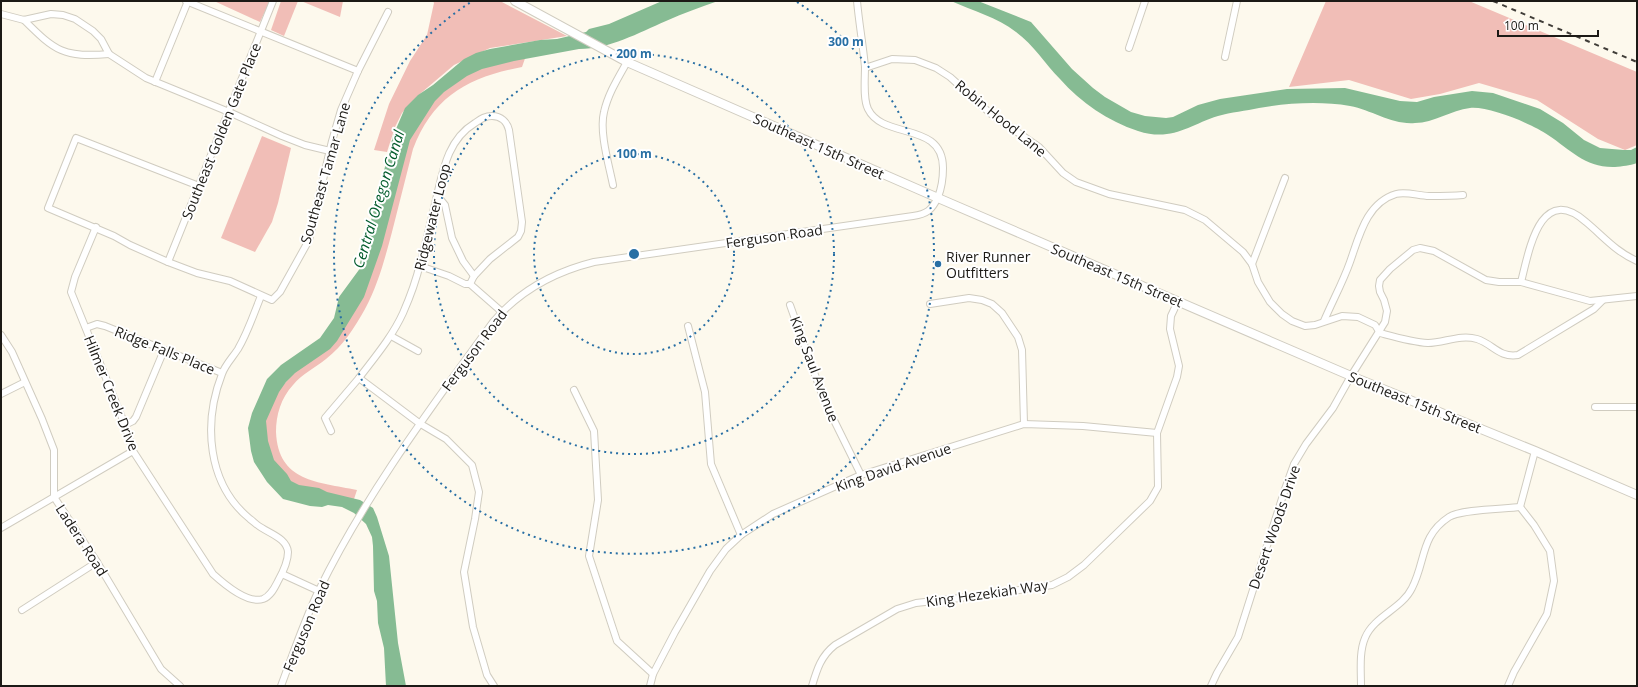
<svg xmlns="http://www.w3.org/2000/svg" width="1638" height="687" font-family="'Open Sans',sans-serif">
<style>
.green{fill:#f1beb7}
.water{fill:#86bb93}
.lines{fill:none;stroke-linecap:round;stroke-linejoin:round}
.minor-casing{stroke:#d0ccc0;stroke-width:8}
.major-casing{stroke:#d0ccc0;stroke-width:10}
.minor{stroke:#fff;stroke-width:6}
.major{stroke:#fff;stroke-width:8}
.rail{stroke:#403d38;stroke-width:2;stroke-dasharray:5 5;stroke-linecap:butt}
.ring{fill:none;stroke:#286fa4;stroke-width:2;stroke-dasharray:2 4}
.poi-dot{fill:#286fa4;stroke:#fff;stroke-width:1.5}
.labels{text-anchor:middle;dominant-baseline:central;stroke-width:4;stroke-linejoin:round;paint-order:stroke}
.street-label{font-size:14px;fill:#1c1a16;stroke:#fff}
.poi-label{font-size:14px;fill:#1c1a16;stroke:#fff;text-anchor:start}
.water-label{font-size:15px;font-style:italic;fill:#035c2c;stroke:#fff}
.centre{fill:#286fa4;stroke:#fff;stroke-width:2}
.ring-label{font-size:12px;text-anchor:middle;font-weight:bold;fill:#286fa4;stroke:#fff;stroke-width:4;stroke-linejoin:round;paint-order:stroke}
</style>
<rect width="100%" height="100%" fill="#fdf9ed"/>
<!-- green -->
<g class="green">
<path d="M214,1H270L260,22Z"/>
<path d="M281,1H298L284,36L271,30Z"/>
<path d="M301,1H343L340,17Z"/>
<path d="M433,1H500L567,36L490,48L454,65L421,93L402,113L395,127L387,152L374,150L389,104L410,61L427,35L434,3Z"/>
<path d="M1326,1H1469L1637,72V145L1625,150L1598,139L1537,100L1479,83L1440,94L1411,99L1349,80L1289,87Z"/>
<path d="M528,50L522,67C469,77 433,96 413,149C406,177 399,204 392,232C385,258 378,285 365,309C355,327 343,346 326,359C315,368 302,374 293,385C281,398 276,415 276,432C278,482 318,482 357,490L352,505L296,491L262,450L263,408L316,348L351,302L398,146L442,83Z"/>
<path d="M262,136L291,148L278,203L272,222L255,252L221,238Z"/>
</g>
<!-- water -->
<g class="water">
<path d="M662,1H718C701,7 684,13 666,21C638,33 610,49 579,49L514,61L482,69L467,76L444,92L435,101L410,140L382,246L364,297L337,341L330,349L295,373L286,382L279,392L266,421L268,441L274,460L287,474L291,481L299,485L319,488L327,492L360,500L373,508L377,517L389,556L398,643L406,686H386L384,648L378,623L377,601L374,591L373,546L372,537L366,524L354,513L342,507L328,505L322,507L310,506L283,499L267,482L254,462L251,451L248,428L252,413L267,379L281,365L320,338L334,318L339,297L361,267L360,263L393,136L405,108L418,95L433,85L464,59L476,53L490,49L540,40L557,39L586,32L589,29L609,24Z"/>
<path d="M951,1H978L1031,22L1072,69L1093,88L1105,97L1131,112L1145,116L1166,118L1173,117L1198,105L1220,99L1287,89L1345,88L1400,101L1417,102L1434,97L1472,91L1493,93L1540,109L1563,123L1584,140L1600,148L1624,150H1631L1637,147V163C1629,166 1623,166 1615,167C1585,168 1571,150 1548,135C1532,124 1489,106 1470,108C1451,110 1434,123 1415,123C1392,125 1372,110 1350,106C1320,101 1289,103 1259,108C1246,111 1231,112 1218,116C1189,125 1172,142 1138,131C1108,121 1081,103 1060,79C1045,64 1034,45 1016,32C997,17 973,11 951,1Z"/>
</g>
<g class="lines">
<!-- minor casing -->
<g class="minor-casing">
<g id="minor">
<path d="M186,1L358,71"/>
<path d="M1,14L24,20L51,14L63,15L75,19L93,31L101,39L109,54L146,78L229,112L282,136L305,145L330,151"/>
<path d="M24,20C55,51 64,58 109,54"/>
<path d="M1129,48L1145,1"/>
<path d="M1225,57L1237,1"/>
<path d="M865,68L892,59L915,60L936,68L950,77L991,114L1039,147L1063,173L1076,182L1109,194L1185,210L1205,220L1243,252L1252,264L1258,282L1270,302L1282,314L1292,321L1305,326L1315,325L1342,316L1358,317L1375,325L1380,333C1395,337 1412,342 1428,343C1444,343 1460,334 1477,339C1493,344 1499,358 1518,355L1594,309L1603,300"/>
<path d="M155,82L188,1"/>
<path d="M613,185C609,165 599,132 604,112C608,94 618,78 627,62"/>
<path d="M199,186L76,138L48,208L114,236L130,245L168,262L197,273L230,281L272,300L280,292L309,240L332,141L341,110L358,71L388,12"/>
<path d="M437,195L445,205L452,238L463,261L474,276"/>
<path d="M96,227L75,277L71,292L125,425L133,451L213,574C224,584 248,604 263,599C271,596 275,587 278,581C283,572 288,562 288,552C287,539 271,534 262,528C258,526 254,522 250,519C207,484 203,423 222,374C225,365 233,357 238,349C248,332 254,313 261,296"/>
<path d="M168,262L273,1"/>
<path d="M1252,264L1285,178"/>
<path d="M420,266L449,276L465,284H470L502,312"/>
<path d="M1521,282C1529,251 1540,182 1586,222C1603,236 1616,252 1637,261"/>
<path d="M470,284L474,276L490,259L518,237L521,231L522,222L509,130C507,122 501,116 492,116C485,116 481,119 475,123C445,141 442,177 434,208C430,226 425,245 420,264C416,281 410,297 403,313C392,337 375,357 359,378L419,423L446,439L472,465L479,492L475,519L464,572L473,627L487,675L494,686"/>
<path d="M930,304L969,298L982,300L992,304L1002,313L1018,337L1022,350L1024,424"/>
<path d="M790,305L824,400L861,475"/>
<path d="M1324,321C1332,302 1343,282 1350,262C1359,237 1366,203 1396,194C1406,191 1419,196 1429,196C1441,196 1452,196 1463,195"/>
<path d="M688,326L705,392L711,464L741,535"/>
<path d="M86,328L97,324L105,326L222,373"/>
<path d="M1,335L12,352L42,419L54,450V497L97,562L161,669L180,686"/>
<path d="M391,336L418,351"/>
<path d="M574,390L594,431L598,500L589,556L617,641L653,674"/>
<path d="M1,394L25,382"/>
<path d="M1595,407H1637"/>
<path d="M125,425L133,421L136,417L164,350"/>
<path d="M331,431L325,418L359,378"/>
<path d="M1520,507L1535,451"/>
<path d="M1,528L133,451"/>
<path d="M282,574L319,591"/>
<path d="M22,610L97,562"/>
<path d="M281,686C293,654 304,621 319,590C366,494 430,409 493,322C520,290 554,272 594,262L913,216C927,214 932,210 938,197C942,187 943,179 943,168C943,121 883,140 868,109C863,99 865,79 865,67C863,45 859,23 857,1"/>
<path d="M650,686L653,674L675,632L710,571L726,549L741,535L773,514L861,475L1024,424L1083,426L1157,433"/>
<path d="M812,686C817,669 821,656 835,645L897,609L916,603L986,595L1052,585L1068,577L1084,565L1150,501L1158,487L1157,433L1177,377L1179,366L1170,329L1171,316L1178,301"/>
<path d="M1211,686L1217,673L1238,637L1285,489L1294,464L1306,444L1333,408L1351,376L1385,322L1387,311L1384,300L1380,292L1379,286L1380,280L1390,269L1413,250L1420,248L1434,251L1486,280L1499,282H1521L1590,301L1637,296"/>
<path d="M1361,686C1361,671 1359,652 1365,638C1374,616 1402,609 1412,588C1426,561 1420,536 1449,517C1461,509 1504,509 1520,507"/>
<path d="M1508,686L1514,672L1547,614L1554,581L1550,551L1534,525L1520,507"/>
</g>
</g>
<!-- major casing -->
<g class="major-casing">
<path id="major" d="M515,1L627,62L938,198L1351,376L1535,451L1637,495"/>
</g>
<!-- minor -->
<use href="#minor" class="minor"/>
<!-- major -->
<use href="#major" class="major"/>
<!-- rail -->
<path class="rail" d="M1493,1L1637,62"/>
</g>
<!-- distance rings -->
<g class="ring">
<circle cx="634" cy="254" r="100"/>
<circle cx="634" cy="254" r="200"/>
<path d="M797 2A300 300 0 1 1 471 2"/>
</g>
<!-- markers -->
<circle class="poi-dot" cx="938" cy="264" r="4"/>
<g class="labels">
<!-- street labels -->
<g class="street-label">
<text transform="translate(1001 118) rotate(39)">Robin Hood Lane</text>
<text transform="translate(221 131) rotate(-68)">Southeast Golden Gate Place</text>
<text transform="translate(819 146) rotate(24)">Southeast 15th Street</text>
<text transform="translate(325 173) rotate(-74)">Southeast Tamar Lane</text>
<text transform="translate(432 217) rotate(-76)">Ridgewater Loop</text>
<text transform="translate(774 236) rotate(-8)">Ferguson Road</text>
<text transform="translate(1117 275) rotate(23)">Southeast 15th Street</text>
<text transform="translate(165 350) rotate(22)">Ridge Falls Place</text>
<text transform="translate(474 350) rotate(-53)">Ferguson Road</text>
<text transform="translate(815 369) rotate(69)">King Saul Avenue</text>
<text transform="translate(112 393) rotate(68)">Hilmer Creek Drive</text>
<text transform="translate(1415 402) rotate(22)">Southeast 15th Street</text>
<text transform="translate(893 467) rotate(-19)">King David Avenue</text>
<text transform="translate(1274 527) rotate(-71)">Desert Woods Drive</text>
<text transform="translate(82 540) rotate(57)">Ladera Road</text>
<text transform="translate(987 593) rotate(-8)">King Hezekiah Way</text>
<text transform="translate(306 626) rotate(-67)">Ferguson Road</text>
</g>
<!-- poi labels -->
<g class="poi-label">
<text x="946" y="256">River Runner<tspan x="946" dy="16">Outfitters</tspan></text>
</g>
<!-- water labels -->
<g class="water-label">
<text transform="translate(378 199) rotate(-73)">Central Oregon Canal</text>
</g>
</g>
<circle cx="634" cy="254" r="6" class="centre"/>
<g class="ring-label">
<text x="846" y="46">300 m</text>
<text x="634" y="58">200 m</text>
<text x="634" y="158">100 m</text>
</g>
<!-- border -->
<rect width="1638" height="687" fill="none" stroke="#1c1a16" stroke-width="4"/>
<!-- scale -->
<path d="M1498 30v6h100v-6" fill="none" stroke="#1c1a16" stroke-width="2"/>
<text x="1504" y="30" font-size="12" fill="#1c1a16" stroke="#ffffff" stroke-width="3" paint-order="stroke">100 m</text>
</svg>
